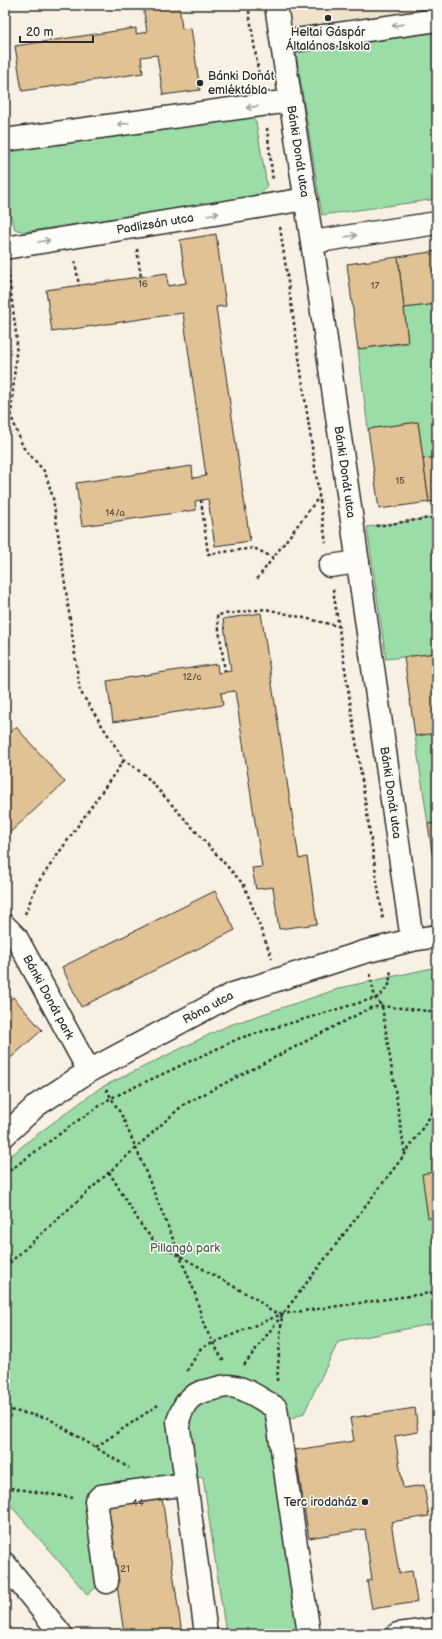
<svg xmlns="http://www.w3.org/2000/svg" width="442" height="1639" font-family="'Balsamiq Sans',sans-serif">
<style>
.built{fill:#f0e2cb}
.green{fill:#9cdda7;stroke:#648469}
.building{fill:#e1c294;stroke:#2b2b2b}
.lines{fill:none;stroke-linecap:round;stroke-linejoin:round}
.minor-casing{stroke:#2b2b2b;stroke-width:25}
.major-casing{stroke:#2b2b2b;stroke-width:25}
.path{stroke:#2b2b2b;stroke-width:2.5;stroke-dasharray:3 3;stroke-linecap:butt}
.minor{stroke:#fdfcf7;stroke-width:22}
.major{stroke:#fdfcf7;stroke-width:22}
.oneway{stroke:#9e9e9b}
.poi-dot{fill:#2b2b2b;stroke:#fdfcf7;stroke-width:1.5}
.labels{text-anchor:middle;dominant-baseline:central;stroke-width:3;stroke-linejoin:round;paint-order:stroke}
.number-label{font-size:10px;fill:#585145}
.poi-label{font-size:12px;fill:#2b2b2b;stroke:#fdfcf7}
.street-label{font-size:12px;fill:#2b2b2b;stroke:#fdfcf7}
.park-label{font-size:12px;fill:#4d6050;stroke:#fdfcf7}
</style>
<rect width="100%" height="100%" fill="#f7f0e3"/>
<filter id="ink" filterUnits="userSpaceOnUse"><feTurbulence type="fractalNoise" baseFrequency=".025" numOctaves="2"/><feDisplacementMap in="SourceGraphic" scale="8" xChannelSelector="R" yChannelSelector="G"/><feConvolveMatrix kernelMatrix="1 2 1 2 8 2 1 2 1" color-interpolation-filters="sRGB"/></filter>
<g filter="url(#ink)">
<!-- built -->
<path class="built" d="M290,5H437V7L293,28Z"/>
<!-- green -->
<g class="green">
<path d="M437,32V199L322,215L296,53Z"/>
<path d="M248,113L256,122L267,186L263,192L254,198L23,232L15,229C6,205 5,178 5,152L14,144Z"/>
<path d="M437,304V457L423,459L418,422L368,429L358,349L408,343L404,308Z"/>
<path d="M437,517V653L386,659L367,527Z"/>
<path d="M437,733V823L428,824L415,736Z"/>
<path d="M437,967V1323L338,1342L304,1413L271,1427L300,1634H226L203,1477L92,1494L101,1584L87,1594L5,1499V1161L27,1142L100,1088L227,1026L344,987Z"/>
</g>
<!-- building -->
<g class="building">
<path d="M143,5H179L182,29L191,28L200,90L163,95L157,55L141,57L143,73L22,91L15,46L136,28V34L147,32Z"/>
<path d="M324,5H354L324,9Z"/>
<path d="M216,234L226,306L216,307L250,541L215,546L208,499L195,501L196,510L82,526L76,483L192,466L193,478L206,476L183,313L52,332L46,290L167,273L168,286L186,283L180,240Z"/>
<path d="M437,251V304L404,308L398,257Z"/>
<path d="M398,257L408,342L358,349L347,264Z"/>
<path d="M418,422L429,502L379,509L368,429Z"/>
<path d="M437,457V501L429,502L423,459Z"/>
<path d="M261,613L299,859L307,857L317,924L279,929L273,887L256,889L252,868L262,867L235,691L221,693L223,705L113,722L107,681L217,664L218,673L231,671L223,619Z"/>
<path d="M437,653V733L415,736L404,657Z"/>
<path d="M16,727L65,782L5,837V737Z"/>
<path d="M437,823V888L428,824Z"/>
<path d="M215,891L235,930L81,1007L62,967Z"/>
<path d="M13,997L42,1030L5,1063V1003Z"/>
<path d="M437,1163V1217L428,1218L422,1174L433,1172L432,1164Z"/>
<path d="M415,1408L418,1432L395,1436L403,1488L424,1485L429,1516L391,1522L399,1573L412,1571L417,1602L372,1609L367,1581L372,1580L365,1529L309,1538L295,1450L354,1441L350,1418Z"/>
<path d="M161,1491L182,1634H124L105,1500Z"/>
</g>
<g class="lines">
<!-- minor casing -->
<g class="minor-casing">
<g id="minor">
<path id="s1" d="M276,5L312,242L412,940"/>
<path d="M282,42L437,20"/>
<path d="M5,140L290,101"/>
<path d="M312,242L437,223"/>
<path id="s2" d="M5,248L306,199"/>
<path d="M330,566L358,562"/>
<path id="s3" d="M5,926L16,937L89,1071"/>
<path id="s4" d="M5,1135L37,1105L89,1071L233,994L364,952L412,940L437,936"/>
<path d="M107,1582L96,1501L101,1496L186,1484"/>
<path d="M206,1634L178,1421C184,1403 189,1394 209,1390C215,1389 222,1386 228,1386C244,1386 262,1400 276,1408L309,1634"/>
<path d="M398,1634L437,1629"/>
</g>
</g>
<!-- major casing -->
<g class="major-casing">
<path id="major" d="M5,1564L61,1634"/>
</g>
<!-- path -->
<g class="path">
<path d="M248,5L260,82"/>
<path d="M267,128L273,181"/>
<path d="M280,227L326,543"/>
<path d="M137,249L141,277"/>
<path d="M75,261L79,286"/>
<path d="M8,270L17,341L11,416L23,447L45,472L53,498L80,691L124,760L146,776L244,885L272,958"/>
<path d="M201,500L208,554L254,548L274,558"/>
<path d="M376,526L437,517"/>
<path d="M257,579L319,497"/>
<path d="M333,589L383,920"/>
<path d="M225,672L217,615L266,609L338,626"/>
<path d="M25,914L37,884L124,760"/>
<path d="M370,974L375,998L382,1006L405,1154"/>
<path d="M106,1089L122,1116L138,1153L195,1293L204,1326L224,1362"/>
<path d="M109,1172L143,1228L158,1245L180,1256L256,1299L272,1312L281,1313"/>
<path d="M5,1174L73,1124L111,1098L240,1038L379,997L389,985L391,969"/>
<path d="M5,1267L183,1105L370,1008L382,1006L437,1012"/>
<path d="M244,1365L405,1154L437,1106"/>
<path d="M187,1371L201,1348L282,1314L437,1292"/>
<path d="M277,1381L282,1314"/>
<path d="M5,1409L48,1418L129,1468"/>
<path d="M96,1447L158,1405"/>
<path d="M5,1487L74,1498"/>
</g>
<!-- minor -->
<use href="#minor" class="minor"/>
<!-- major -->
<use href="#major" class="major"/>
</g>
<!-- one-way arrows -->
<defs><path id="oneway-shaft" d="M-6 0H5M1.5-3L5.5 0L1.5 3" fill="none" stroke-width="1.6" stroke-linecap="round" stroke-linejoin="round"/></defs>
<g class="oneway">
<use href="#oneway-shaft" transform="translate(398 25) rotate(172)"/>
<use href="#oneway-shaft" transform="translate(252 107) rotate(172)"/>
<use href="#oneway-shaft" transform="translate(123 124) rotate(172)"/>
<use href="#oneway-shaft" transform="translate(213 214) rotate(-9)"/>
<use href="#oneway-shaft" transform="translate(351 236) rotate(-9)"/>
<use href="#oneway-shaft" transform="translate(44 241) rotate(-9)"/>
</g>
</g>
<!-- markers -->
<g class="poi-dot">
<circle cx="328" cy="18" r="4"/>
<circle cx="200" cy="83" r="4"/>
<circle cx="365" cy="1502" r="4"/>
</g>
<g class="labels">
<!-- number labels -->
<g class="number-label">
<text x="143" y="284">16</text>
<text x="375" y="286">17</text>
<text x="400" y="481">15</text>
<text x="115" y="513">14/a</text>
<text x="192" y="677">12/c</text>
<text x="138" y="1503">44</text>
<text x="125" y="1569">21</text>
</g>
<!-- poi labels -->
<g class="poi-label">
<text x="328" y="32">Heltai Gáspár<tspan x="328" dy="14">Általános Iskola</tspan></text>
<text x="208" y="76" text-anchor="start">Bánki Donát<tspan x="208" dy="14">emléktábla</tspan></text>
<text x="357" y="1502" text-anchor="end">Terc irodaház</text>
</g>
<!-- street labels -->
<g class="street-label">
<text stroke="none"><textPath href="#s1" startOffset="148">Bánki Donát utca</textPath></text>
<text stroke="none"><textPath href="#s2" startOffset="152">Padlizsán utca</textPath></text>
<text stroke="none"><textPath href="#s1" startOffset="472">Bánki Donát utca</textPath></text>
<text stroke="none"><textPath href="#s1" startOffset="796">Bánki Donát utca</textPath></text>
<text stroke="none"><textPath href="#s3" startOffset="84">Bánki Donát park</textPath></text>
<text stroke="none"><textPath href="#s4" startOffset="241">Róna utca</textPath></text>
</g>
<!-- park labels -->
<g class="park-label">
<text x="185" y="1248">Pillangó park</text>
</g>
</g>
<!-- margin -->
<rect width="442" height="1639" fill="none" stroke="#fdfcf7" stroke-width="20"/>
<rect x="10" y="10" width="422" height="1619" fill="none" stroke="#2b2b2b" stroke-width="1.5" filter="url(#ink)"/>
<!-- scale -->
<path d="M20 36v6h73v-6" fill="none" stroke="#2b2b2b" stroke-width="2"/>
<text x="26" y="36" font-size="12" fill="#2b2b2b" stroke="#fdfcf7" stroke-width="3" paint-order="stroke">20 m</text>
</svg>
